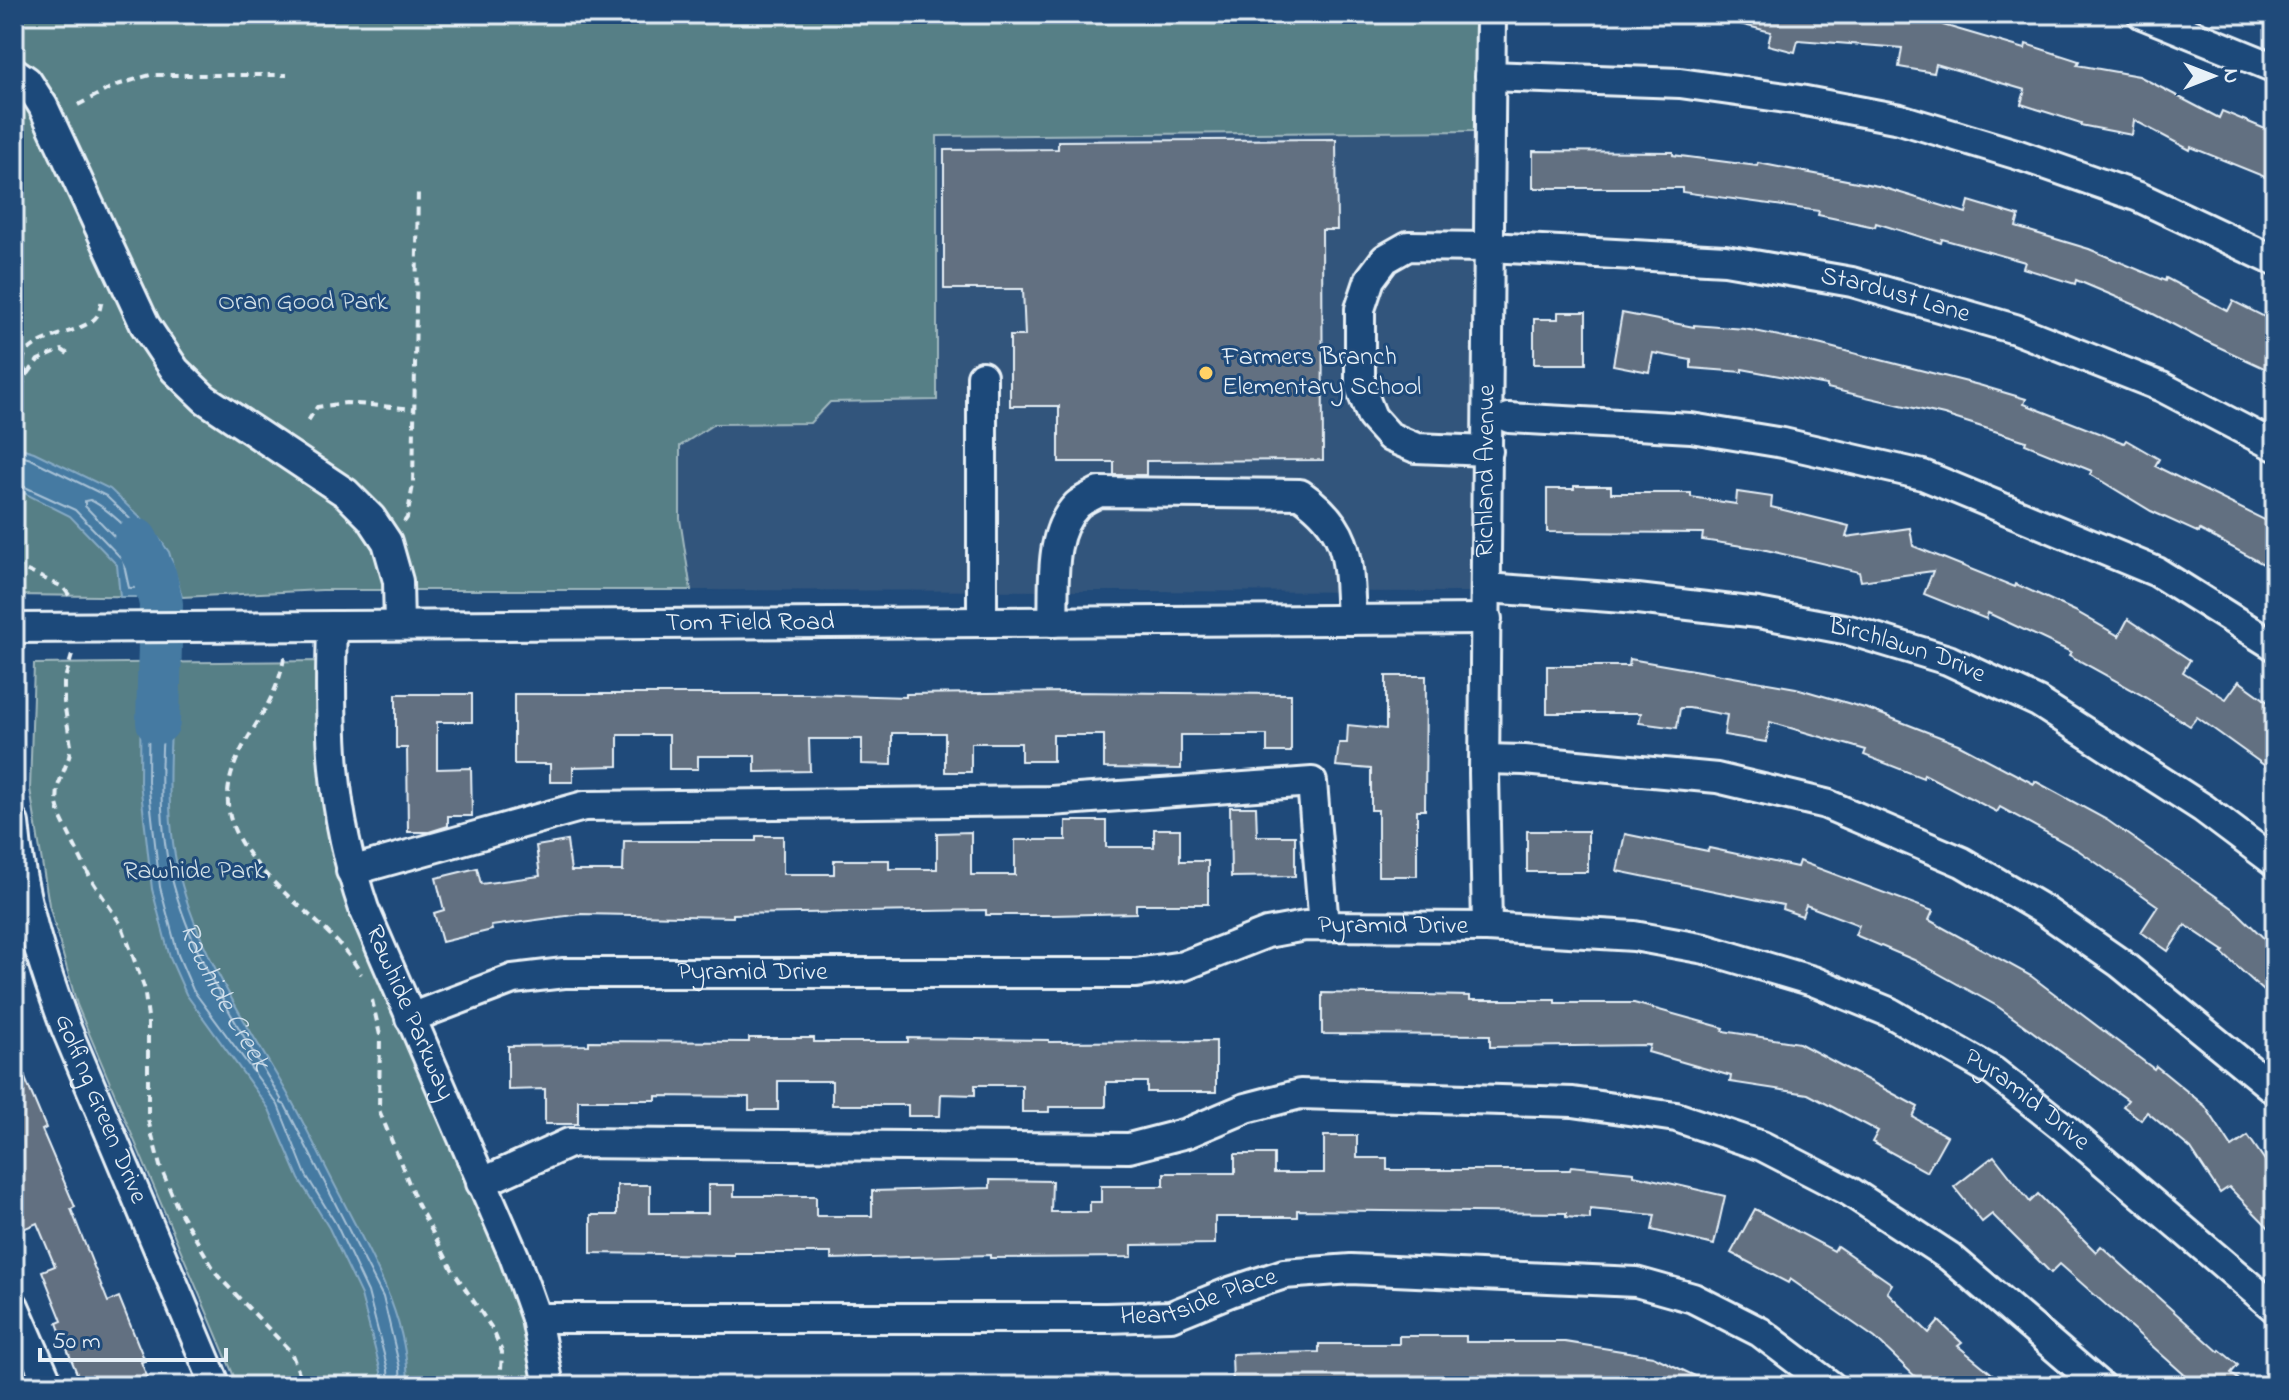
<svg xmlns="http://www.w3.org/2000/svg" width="2289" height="1400" font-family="'Indie Flower',sans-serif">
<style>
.built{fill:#33557c}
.green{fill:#577f86;stroke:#a0b8bf;stroke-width:2}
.water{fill:#457aa2;stroke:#86aac4;stroke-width:2}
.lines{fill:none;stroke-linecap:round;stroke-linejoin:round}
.shore{stroke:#a7c1d6;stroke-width:2}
.river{stroke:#457aa2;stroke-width:44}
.building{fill:#627081;stroke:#e8f1f8;stroke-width:2}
.minor-casing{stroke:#e8f1f8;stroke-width:34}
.path{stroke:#e8f1f8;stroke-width:4;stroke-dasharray:8 6;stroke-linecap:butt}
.minor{stroke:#1f4a7a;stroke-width:28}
.poi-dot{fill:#ffd166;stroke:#1f4a7a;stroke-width:3}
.labels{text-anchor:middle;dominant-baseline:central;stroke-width:6;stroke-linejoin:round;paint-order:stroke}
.street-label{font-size:26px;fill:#e8f1f8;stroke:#1f4a7a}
.park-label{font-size:26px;fill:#d2e0e7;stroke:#1f4a7a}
.poi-label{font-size:26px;fill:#e8f1f8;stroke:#1f4a7a;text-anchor:start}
.water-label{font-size:28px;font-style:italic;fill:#d0dfeb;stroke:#1f4a7a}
</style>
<rect width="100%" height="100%" fill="#1f4a7a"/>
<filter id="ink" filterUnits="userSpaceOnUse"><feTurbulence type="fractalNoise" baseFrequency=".0125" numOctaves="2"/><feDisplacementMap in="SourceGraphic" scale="16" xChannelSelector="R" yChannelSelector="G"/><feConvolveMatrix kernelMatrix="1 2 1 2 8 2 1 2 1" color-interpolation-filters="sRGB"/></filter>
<g filter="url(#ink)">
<!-- built -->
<g class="built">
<path d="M1350,131H1475L1473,592L691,590L680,519V447L714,424L810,423L830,402L937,400V136Z"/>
<path d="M14,1334L35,1386H14Z"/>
</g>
<!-- green -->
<g class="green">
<path d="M14,14H1478L1475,131L937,136V400L830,402L810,423L714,424L680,446V519L691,590H322L182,597L14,595Z"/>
<path d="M324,661L328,793L531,1317L542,1386H238L77,1005L49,905L30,789L34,664Z"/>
</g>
<!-- water -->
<g class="water">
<path d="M14,446L34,452L110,489L151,528L169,552L182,597H120L117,565L70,516L14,488Z"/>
<path d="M141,663H177C170,725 163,813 179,874C199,954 245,1021 286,1091C306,1126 323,1163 342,1199C372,1258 408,1318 408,1386H381V1372L361,1295L329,1228L299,1179L269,1109L186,994L170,958L152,889L140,782Z"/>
</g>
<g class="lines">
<!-- shore -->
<g class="shore">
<path d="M14,454L31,459L106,496L145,533L161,556L169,587L129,588L123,560L75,510L14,482"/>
<path d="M90,500C111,509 158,554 155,578L137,577L131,554L85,506V501Z"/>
<path id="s1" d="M389,1386L388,1370L368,1292L336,1224L306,1175L278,1105L193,990L178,955L160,887L148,782L149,674L152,671H164L168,674C161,736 156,815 171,875C191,957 239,1027 281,1099V1103L285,1105L383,1297L400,1368L401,1386"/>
</g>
<!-- river -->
<path class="river" d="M136,540L155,577L161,604L158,722"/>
</g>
<!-- building -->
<g class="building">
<path d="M1728,14H1922L1944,18L1943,25L2025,49L2026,44L2079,61L2077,65L2139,76L2219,118L2222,111L2275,133V181L2191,147L2190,150L2134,120L2132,135L2080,125L2081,123L2021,104L2025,90L1936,64L1934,73L1899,67L1902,48L1798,40L1795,52L1768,45L1771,32L1728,21Z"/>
<path d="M1336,139L1337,230H1322L1323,460L1146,461V475H1114V462H1059V406H1010V336H1025L1023,289H944V150L1058,149V141Z"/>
<path d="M1533,151L1673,152V155L1757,166L1758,163L1878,186L1966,213L1969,201L2019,216L2016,227L2089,249L2165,281L2166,278L2228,311L2233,301L2275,322V373L2199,338L2140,307L2076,280L2075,284L2023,268L2025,262L1942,239L1941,243L1876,223L1875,227L1818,215L1819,211L1682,192V188H1533Z"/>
<path d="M1558,312H1586V364H1534V319H1558Z"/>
<path d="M1622,313L1694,327V325L1745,329L1818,344L1979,385L2026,399L2024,404L2124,443L2126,440L2159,459L2155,466L2275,525V541L2263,564L2200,530L2199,533L2151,511L2090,474L2092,471L2025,444L2026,441L1944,415L1827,388V385L1742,369V372L1691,368V360L1653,353L1649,372L1613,365Z"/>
<path d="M1574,486H1611V493H1691V497L1736,504L1737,492L1772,497L1771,507L1849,526L1846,537L1910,528L1913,546L2015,587L2016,584L2075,611L2119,636L2128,619L2190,660L2183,672L2226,699L2239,681L2275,707V773L2197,717L2190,726L2140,694L2069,655L2071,652L1988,613L1986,619L1924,594L1933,571L1861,581L1859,572L1762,549L1702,540L1703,533L1547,532V489H1574Z"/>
<path d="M1630,659L1796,688L1868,709L1958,744L2034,784L2035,781L2107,820L2234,909L2275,949V1001L2222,953L2224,951L2185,925L2168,951L2141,932L2158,906L2078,850L2000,807L1997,812L1924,774L1923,778L1864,755L1866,750L1770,722L1766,742L1724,735L1727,715L1689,708H1680L1677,728L1639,723L1641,713H1547V666H1629Z"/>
<path d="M1386,676H1426L1425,810H1417V876H1378V810H1371V769L1336,766L1339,743H1347L1348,725L1386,729Z"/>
<path d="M1071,692L1291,694V752H1267V735H1181V769L1104,768V735H1053V761H1021V743H971V772H945V733H892V765L862,764V739H809L810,771L755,772V756H698V769H669V735H618V766L573,767V782H550V764H514V694H809L906,697V694Z"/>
<path d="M396,694H472V722H437V769L471,768L472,816H448V826L429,832H408L407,748H396Z"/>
<path d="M1230,807H1256L1257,836H1295V876L1231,877Z"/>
<path d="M1066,821H1106V847H1154V829H1180V861H1208V904H1136V913L1052,915H986V910L733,914V917L581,914L491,926L492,930L442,942L434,913L444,910L436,878L477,868L481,884L540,876L536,846L567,841L571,871H623L624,841H756V836H783V874H834V860H889V869H937V833L971,832V875H1015V840H1066Z"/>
<rect x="1527" y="831" width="61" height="41"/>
<path d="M1625,834L1708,851L1709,848L1797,867L1799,861L1933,911L1929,920L2031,976L2154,1069L2156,1066L2205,1106L2232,1147L2248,1136L2275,1175V1234L2229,1187L2220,1193L2191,1149L2147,1112L2141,1120L2123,1106L2128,1100L1997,1006L1914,960L1855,935L1859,925L1806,905L1802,916L1782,909L1783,905L1617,871Z"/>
<path d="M1322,993L1470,996V1000H1555V1003H1634L1724,1028L1723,1031L1799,1043L1918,1107L1913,1117L1947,1136L1927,1172L1872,1142L1878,1131L1808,1094L1730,1082L1731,1076L1648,1052L1650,1045L1490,1047V1035L1322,1034Z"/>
<path d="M749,1038H814V1042H908V1038L1049,1040V1042L1216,1041V1092H1147V1082H1106V1107H1049V1112H1022V1085H975V1095L941,1094L940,1116H908V1105H832V1081H778V1110H749V1097L656,1096V1100H578V1124H545V1089L508,1090V1046L589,1045V1041L749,1042Z"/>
<path d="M14,1052L46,1128L42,1130L75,1207L71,1209L108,1302L119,1297L145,1361L141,1362L151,1386H82L69,1354L57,1323L62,1321L42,1271L55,1266L37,1223L21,1230L14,1213Z"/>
<path d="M1324,1136H1357V1158H1387V1170H1570L1571,1166L1634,1172V1175L1725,1196L1714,1245L1652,1230L1655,1215L1590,1209V1219L1566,1217V1213L1297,1210V1217H1215V1244L1132,1245V1257L990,1258V1255L831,1259V1253H734V1255L591,1253V1215H617V1185H650V1213H708V1185H734V1196H816V1216H872V1191L990,1188V1180L1052,1181L1051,1212H1090V1202H1101V1186H1164V1173H1235V1154H1274V1173H1324Z"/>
<path d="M1994,1156L2030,1202L2038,1194L2096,1252L2101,1246L2219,1352L2220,1350L2238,1365L2231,1373L2246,1386H2197L2060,1264L2051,1273L1992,1214L1982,1222L1954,1187Z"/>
<path d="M1755,1209L1834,1251L1837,1246L1892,1284L1887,1292L1929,1333L1939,1321L1962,1343L1958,1346L2007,1386H1925L1875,1338L1790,1279L1788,1283L1731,1253Z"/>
<path d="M1399,1336H1466V1342H1565L1653,1356L1716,1386L1482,1384V1380H1383V1386H1233L1232,1354L1319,1352V1344H1399Z"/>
</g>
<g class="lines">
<!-- minor casing -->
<g class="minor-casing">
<g id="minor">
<path d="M2142,14L2275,68"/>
<path d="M14,72L27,81L43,106L145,325L175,370L205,399L346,493L371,518L387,542L398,581L399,625"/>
<path d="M1490,76L1680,83L1800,100L1900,119L2019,155L2139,197L2275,261"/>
<path d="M982,376V622"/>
<path d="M1509,418L1691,428L1783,443L1923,475L2157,572L2275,646"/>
<path id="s2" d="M1488,451L1416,448L1390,437L1372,417L1360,387V309L1370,279L1385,259L1408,246L1489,247L1725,260L1852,282L2015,329L2162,387L2275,446"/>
<path id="s3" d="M1487,588L1637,599L1758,613L1849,630L1948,660L2038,702L2203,808L2275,862"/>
<path d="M1053,622C1055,585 1048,534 1077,505C1082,500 1092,496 1099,492L1300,494C1352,530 1348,561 1351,620"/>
<path id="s4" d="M332,626C329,728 330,810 364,909L514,1256L536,1318L549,1386"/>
<path id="s5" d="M14,628L1487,619"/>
<path d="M1485,759L1524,760L1717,778L1826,804L1962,862L2045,911L2120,963L2275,1090"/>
<path id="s6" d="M14,823C20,894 42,963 66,1028L216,1386"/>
<path d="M351,871L584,806L1051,801L1312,782L1324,926"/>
<path id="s7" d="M1487,927L1484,773L1491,14"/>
<path id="s8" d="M410,1018L513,979L564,973H1136L1183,966L1267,933L1305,926L1487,927L1634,936L1705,949L1813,981L1889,1012L1994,1072L2062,1126L2275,1308"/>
<path d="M481,1183L569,1143L1129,1148L1187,1133L1246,1108L1300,1094L1573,1102L1676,1117L1762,1146L1849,1191L1950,1257L2100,1386"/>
<path d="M14,1306L49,1386"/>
<path id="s9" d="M536,1318H1106L1171,1316L1230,1292L1284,1274L1351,1269L1636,1282L1693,1298L1760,1332L1831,1386"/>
</g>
</g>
<!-- path -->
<g class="path">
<path d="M78,105L114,86L150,75H287"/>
<path d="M28,374L38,360L62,350L71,356"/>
<path d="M14,401L27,375C5,336 83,337 97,316C100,311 101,304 102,298"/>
<path d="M308,421L317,407L346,403L414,409"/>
<path d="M404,522L407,518L413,485L418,190"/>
<path d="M14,565L63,587L72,599"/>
<path d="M72,655L64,682V702L71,746L69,757L58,786L57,804L61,818L91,879L122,926L144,987L148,1017V1120L160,1166L178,1209L218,1276L291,1352L304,1386"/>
<path d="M284,657C277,709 236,740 229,785C215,865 328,911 361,974"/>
<path d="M372,1000L380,1035L379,1110L417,1203L452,1269L493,1330L502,1352L500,1386"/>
<path d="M466,1386L500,1382"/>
</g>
<!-- minor -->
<use href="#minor" class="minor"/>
</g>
</g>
<!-- markers -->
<circle class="poi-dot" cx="1206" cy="373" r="8"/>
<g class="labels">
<!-- street labels -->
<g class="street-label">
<text stroke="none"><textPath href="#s2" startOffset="812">Stardust Lane</textPath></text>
<text stroke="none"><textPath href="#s7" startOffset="456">Richland Avenue</textPath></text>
<text stroke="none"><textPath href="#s5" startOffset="736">Tom Field Road</textPath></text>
<text stroke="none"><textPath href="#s3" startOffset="426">Birchlawn Drive</textPath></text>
<text stroke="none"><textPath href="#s8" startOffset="998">Pyramid Drive</textPath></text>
<text stroke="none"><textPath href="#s8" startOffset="350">Pyramid Drive</textPath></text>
<text stroke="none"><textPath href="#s4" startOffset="400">Rawhide Parkway</textPath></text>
<text stroke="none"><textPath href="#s8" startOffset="1670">Pyramid Drive</textPath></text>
<text stroke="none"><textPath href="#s6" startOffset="300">Golfing Green Drive</textPath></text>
<text stroke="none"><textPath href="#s9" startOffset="666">Heartside Place</textPath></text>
</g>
<!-- park labels -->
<g class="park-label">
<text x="303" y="303">Oran Good Park</text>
<text x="194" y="872">Rawhide Park</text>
</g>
<!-- poi labels -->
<g class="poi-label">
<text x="1222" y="358">Farmers Branch<tspan x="1222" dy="30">Elementary School</tspan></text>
</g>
<!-- water labels -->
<g class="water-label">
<text stroke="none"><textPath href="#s1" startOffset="1126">Rawhide Creek</textPath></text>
</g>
</g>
<!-- margin -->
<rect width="2289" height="1400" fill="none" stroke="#1f4a7a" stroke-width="48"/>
<rect x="24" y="24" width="2241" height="1352" fill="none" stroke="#e8f1f8" stroke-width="3" filter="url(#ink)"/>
<!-- north arrow -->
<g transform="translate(2213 76) rotate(90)" stroke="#1f4a7a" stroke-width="6" paint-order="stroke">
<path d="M0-6L14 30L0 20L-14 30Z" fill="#e8f1f8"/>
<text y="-12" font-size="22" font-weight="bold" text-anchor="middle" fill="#e8f1f8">N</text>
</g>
<!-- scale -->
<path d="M40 1348v12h186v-12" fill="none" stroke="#e8f1f8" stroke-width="4"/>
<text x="52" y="1348" font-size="24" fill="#e8f1f8" stroke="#1f4a7a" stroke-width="6" paint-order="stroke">50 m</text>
</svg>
